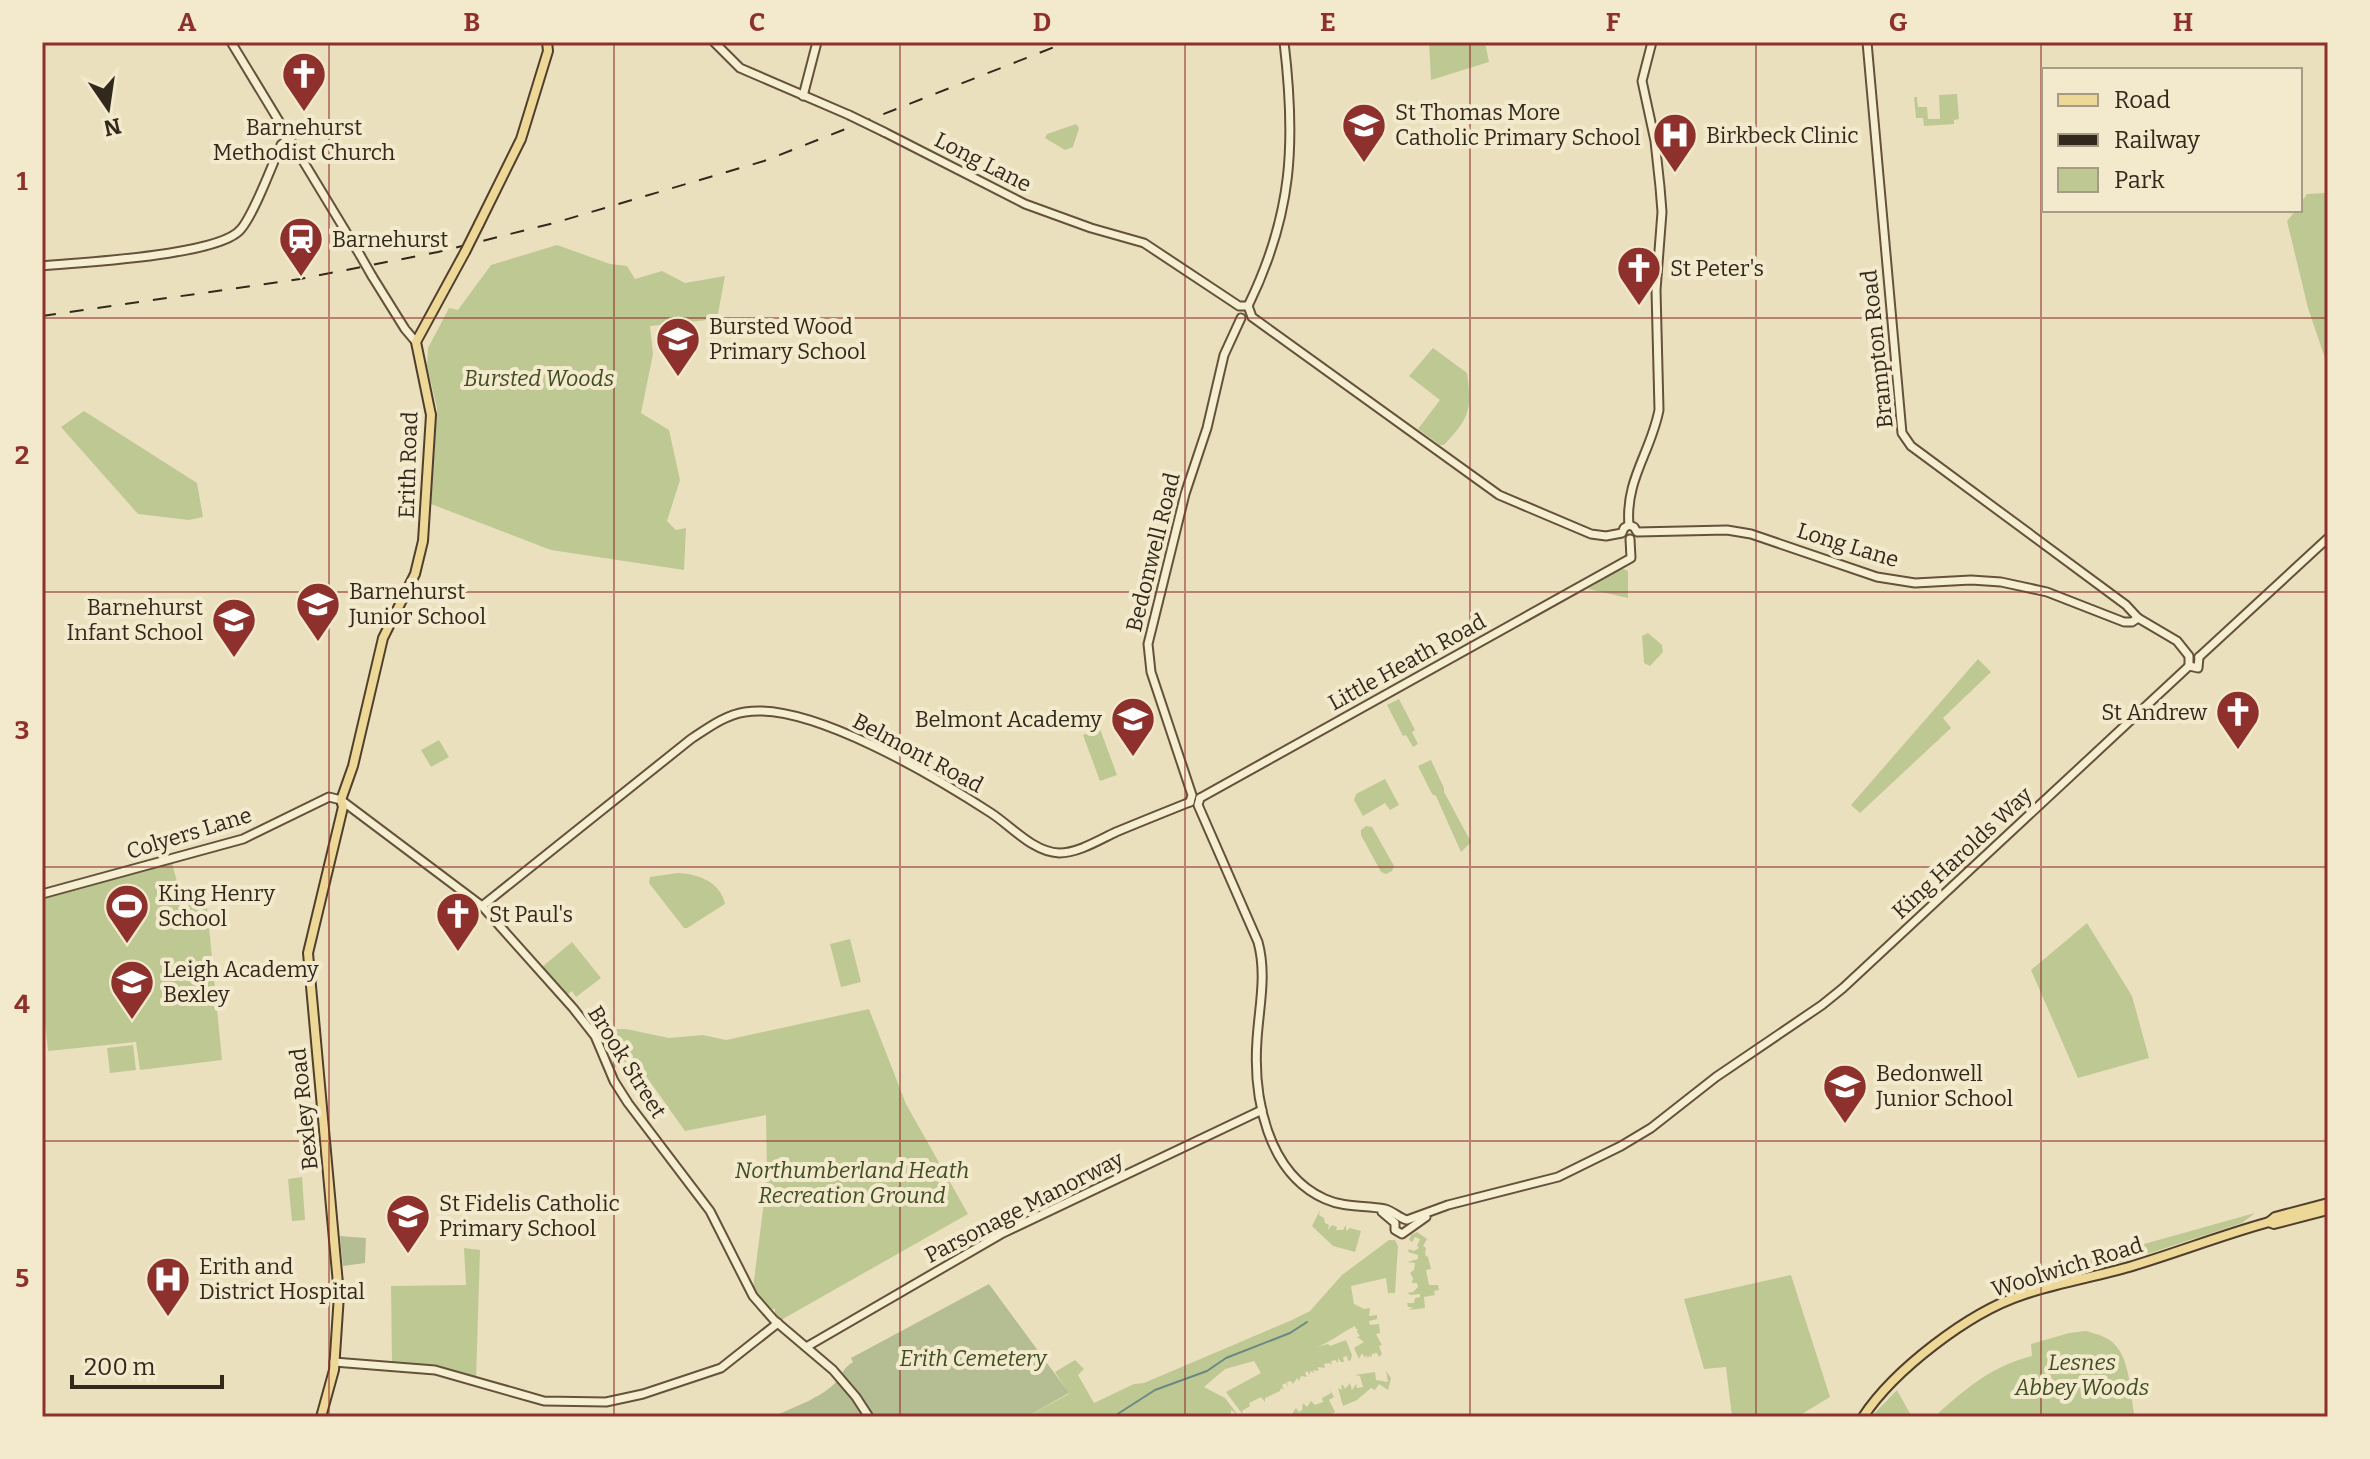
<svg xmlns="http://www.w3.org/2000/svg" width="2370" height="1459" font-family="Bitter,serif">
<style>
.green{fill:#bec893}
.cemetery{fill:#b5bd93}
.lines{fill:none;stroke-linecap:round;stroke-linejoin:round}
.stream{stroke:#6a8984;stroke-width:2}
.secondary-casing{stroke:#64523b;stroke-width:11}
.primary-casing{stroke:#503f2d;stroke-width:12}
.secondary{stroke:#f6eed1;stroke-width:7}
.primary{stroke:#edd897;stroke-width:8}
.rail{stroke:#32281c;stroke-width:2;stroke-dasharray:14 14;stroke-linecap:butt}
.secondary-bridge-casing{stroke:#64523b;stroke-width:11;stroke-linecap:butt}
.primary-bridge-casing{stroke:#503f2d;stroke-width:12;stroke-linecap:butt}
.secondary-bridge{stroke:#f6eed1;stroke-width:7}
.primary-bridge{stroke:#edd897;stroke-width:8}
.grid{fill:none;stroke:#8e312c;stroke-width:2;stroke-opacity:0.55}
.labels{text-anchor:middle;dominant-baseline:central;stroke-width:8;stroke-linejoin:round;paint-order:stroke}
.poi-label{font-size:22px;fill:#32281c;stroke:#f3eacd;text-anchor:start}
.street-label{font-size:22px;fill:#32281c;stroke:#f3eacd}
.park-label{font-size:22px;font-style:italic;fill:#404e24;stroke:#f3eacd}
.neatline{fill:none;stroke:#8e312c;stroke-width:3}
.grid-label{font-size:26px;text-anchor:middle;font-weight:bold;fill:#8e312c}
</style>
<rect width="100%" height="100%" fill="#ebe0be"/>
<!-- green -->
<g class="green">
<path d="M1429,42H1485L1489,62L1431,80Z"/>
<path d="M1957,94L1959,119L1954,120V124L1924,126L1923,118H1916L1914,97H1917L1918,107H1927L1928,119H1940L1939,95Z"/>
<path d="M1076,124L1079,128L1073,147L1065,150L1045,138L1047,134Z"/>
<path d="M2328,193V367L2308,308L2287,221L2296,210H2300V204L2307,194Z"/>
<path d="M557,245L610,264L627,266L635,279L662,271L685,283L725,276L717,319L650,326L653,354L641,413L669,430L680,480L667,521L676,530L686,528L684,570L551,550L431,504L437,408L427,366L428,348L449,308L458,310L491,265Z"/>
<path d="M1433,348L1467,373C1472,410 1470,417 1444,445H1440L1418,429L1440,400L1409,376Z"/>
<path d="M84,411L197,483L203,517L189,520L138,514L61,427Z"/>
<path d="M1621,568L1628,571V598L1588,589Z"/>
<path d="M1648,633L1662,645L1663,652L1650,666L1644,663L1642,636Z"/>
<path d="M1978,659L1991,672L1943,718L1951,728L1860,813L1851,805Z"/>
<path d="M1399,699L1415,730L1412,732L1418,744L1413,747L1406,735L1403,736L1387,705Z"/>
<path d="M1100,729L1117,775L1100,781L1083,735Z"/>
<path d="M439,740L449,757L431,767L421,750Z"/>
<path d="M1431,760L1444,788V792L1471,842L1461,852L1436,796L1432,794L1418,766Z"/>
<path d="M1385,779L1399,805L1390,810L1385,803L1363,816L1354,800L1356,794Z"/>
<path d="M1366,826L1372,827L1394,866L1392,871L1386,874L1381,872L1361,835V830Z"/>
<path d="M172,863L180,893L205,886L222,1060L140,1070L136,1042L48,1051L42,991V899Z"/>
<path d="M678,873C699,874 720,882 725,904L687,928H684L649,883L650,877Z"/>
<path d="M2087,923L2132,996L2149,1058L2078,1078L2031,970Z"/>
<path d="M850,939L861,982L841,987L830,944Z"/>
<path d="M572,942L601,978L576,997L572,991L567,995L542,967Z"/>
<path d="M869,1009L906,1104L968,1214L781,1320L775,1314V1309H770L753,1288L767,1178L766,1115L685,1131L636,1062L631,1059L614,1068L600,1036L604,1029H626L669,1038L703,1035L726,1040Z"/>
<path d="M133,1045L136,1070L110,1073L107,1048Z"/>
<path d="M302,1177L305,1220L292,1221L288,1179Z"/>
<path d="M1320,1210L1319,1215L1324,1218L1325,1223L1329,1225L1328,1230L1332,1225L1337,1227L1336,1230H1343L1346,1225V1231L1350,1228L1361,1231L1355,1252L1333,1246L1312,1226Z"/>
<path d="M2255,1213L2242,1223L2129,1260L2079,1273L2076,1263Z"/>
<path d="M1417,1232L1427,1239L1423,1246L1426,1248L1425,1255L1428,1257L1431,1269L1426,1270L1429,1285H1438L1439,1290L1434,1291L1435,1295L1424,1297L1425,1308L1409,1310L1413,1307H1408L1407,1303H1414L1415,1298L1420,1297V1294L1411,1295L1407,1293L1413,1292L1418,1287L1417,1283H1412L1413,1278L1410,1273L1414,1270L1415,1263L1407,1262L1418,1259V1255L1408,1252L1409,1249L1414,1251L1419,1248L1417,1246L1420,1239L1415,1237L1412,1242L1409,1240L1411,1235Z"/>
<path d="M1389,1240H1395L1398,1246L1395,1293H1388L1386,1278L1351,1286L1354,1304L1364,1309L1370,1308L1369,1316L1377,1315V1319L1369,1321L1370,1325L1379,1324L1380,1333L1376,1334L1382,1345L1379,1346L1382,1354L1379,1357L1377,1353L1372,1354L1371,1358L1370,1355L1368,1358L1366,1355L1365,1358L1362,1353L1359,1359L1354,1348L1364,1342L1357,1337L1360,1336L1357,1332L1358,1329H1356L1355,1326C1342,1332 1331,1342 1317,1347L1328,1344L1330,1346L1346,1340L1352,1355L1351,1360L1348,1361L1347,1356L1343,1357L1344,1362H1341L1338,1358V1363L1335,1360L1331,1361L1332,1365L1329,1363L1324,1364L1325,1368L1318,1367V1371L1313,1370L1314,1373L1310,1371V1375L1307,1371L1305,1373L1307,1377L1301,1376L1299,1381L1297,1378L1293,1384L1291,1381L1287,1382L1288,1387L1286,1383L1282,1385L1284,1390L1281,1388L1280,1391L1265,1398V1402L1261,1397L1249,1403L1250,1406L1242,1411L1243,1415L1226,1392L1261,1373L1254,1361L1225,1369L1204,1387L1225,1398L1238,1415L1231,1410V1417H1179L1175,1414L1177,1417H1026L1069,1394L1055,1372L1075,1360L1084,1369L1078,1375L1094,1403L1134,1384L1144,1383L1292,1320L1310,1311L1342,1275Z"/>
<path d="M464,1248L480,1250L476,1381L437,1366L392,1363L391,1286L466,1285Z"/>
<path d="M1791,1275L1830,1397L1797,1417H1732L1726,1367L1704,1369L1684,1299Z"/>
<path d="M2086,1331C2092,1333 2098,1334 2104,1337C2132,1349 2129,1392 2135,1417H1934C1964,1390 1991,1366 2032,1356L2031,1344L2069,1333Z"/>
<path d="M1386,1371L1391,1378L1388,1390L1379,1384L1375,1390L1371,1388L1357,1400L1343,1406L1338,1388L1342,1390L1341,1385H1343L1345,1389L1350,1383L1352,1390L1356,1384L1357,1388L1363,1387L1360,1376L1355,1375L1375,1372L1376,1380L1388,1382Z"/>
<path d="M1329,1388L1334,1397L1329,1400L1335,1412L1326,1417H1290L1296,1408L1299,1412L1302,1410L1303,1403L1307,1407L1311,1401L1315,1405L1323,1402L1322,1398L1331,1393Z"/>
<path d="M1897,1390L1912,1417H1871Z"/>
</g>
<!-- cemetery -->
<g class="cemetery">
<path d="M340,1236L366,1238L365,1263L343,1266Z"/>
<path d="M989,1284L1069,1393L1026,1417H772C790,1409 823,1397 836,1382C843,1374 843,1368 853,1362L851,1358Z"/>
</g>
<g class="lines">
<!-- stream -->
<path class="stream" d="M1113,1417L1155,1390L1207,1371L1226,1358L1290,1333L1307,1322"/>
<!-- secondary casing -->
<g class="secondary-casing">
<g id="secondary">
<path d="M231,42L360,255"/>
<path d="M714,42L740,68L849,115"/>
<path d="M1867,42L1902,433L1911,446L2126,605L2138,618L2177,641L2189,656V666"/>
<path d="M803,96L817,42"/>
<path d="M884,132L1025,204L1091,228L1144,243L1239,306H1248L1252,317L1499,495L1591,534L1606,536L1622,533L1624,528L1629,525"/>
<path d="M42,266C80,262 220,256 241,229C255,212 271,167 281,145L289,138"/>
<path d="M372,276L405,329L416,342"/>
<path d="M1248,306C1293,214 1296,142 1284,42"/>
<path d="M1629,525L1634,527L1637,532L1727,530L1751,534L1877,577L1915,583L1971,580L2001,582L2047,592L2124,622H2132L2138,618"/>
<path d="M1629,525C1625,480 1651,452 1659,410L1656,290L1662,212L1660,187L1655,141L1642,81L1652,42"/>
<path d="M2199,657L2328,538"/>
<path d="M2189,666L2198,668L2199,657"/>
<path d="M1200,798L1198,805L1258,942C1267,975 1259,1007 1257,1040C1253,1097 1267,1173 1325,1199C1345,1208 1365,1205 1385,1209C1393,1211 1399,1218 1407,1220L1448,1205L1558,1177L1621,1146L1651,1128L1716,1077L1822,1005L1843,988L2189,666"/>
<path d="M1200,798L1631,558L1630,539"/>
<path d="M1190,802L1192,795L1151,672L1148,644L1185,494L1207,428L1224,355L1241,318"/>
<path d="M42,894L243,839L329,797L341,800L482,906L573,1008L595,1036L614,1081L628,1103L710,1211L753,1296L774,1320L833,1370L856,1397L869,1417"/>
<path d="M482,906L691,739C708,728 725,715 745,712C810,701 937,778 991,813C1011,826 1033,852 1059,853C1078,853 1099,840 1116,832C1140,822 1165,812 1190,802"/>
<path d="M1382,1212L1395,1223V1230L1402,1234L1426,1217"/>
<path d="M808,1346L1003,1233L1262,1110"/>
<path d="M334,1362L435,1370L544,1401L606,1402L643,1394L721,1368L778,1323"/>
</g>
</g>
<!-- primary casing -->
<g class="primary-casing">
<g id="primary">
<path d="M479,224L521,139L548,51L547,42"/>
<path d="M2269,1222L2274,1224L2328,1210"/>
<path d="M321,1417L334,1370L339,1295L308,953L343,807L341,800L353,766L383,638L415,574L423,541L431,415L416,342L465,252"/>
<path d="M1863,1417C1894,1370 1968,1313 2022,1295C2056,1283 2094,1277 2129,1267C2176,1253 2222,1235 2269,1222L2275,1217L2328,1203"/>
</g>
</g>
<!-- secondary -->
<use href="#secondary" class="secondary"/>
<!-- primary -->
<use href="#primary" class="primary"/>
<!-- rail -->
<path class="rail" d="M42,316L300,279L438,252L554,223L764,161L1067,42"/>
<!-- secondary-bridge casing -->
<g class="secondary-bridge-casing">
<g id="secondary-bridge">
<path d="M849,115L884,132"/>
<path d="M360,255L372,276"/>
</g>
</g>
<!-- primary-bridge casing -->
<g class="primary-bridge-casing">
<path id="primary-bridge" d="M465,252L479,224"/>
</g>
<!-- secondary-bridge -->
<use href="#secondary-bridge" class="secondary-bridge"/>
<!-- primary-bridge -->
<use href="#primary-bridge" class="primary-bridge"/>
</g>
<!-- grid -->
<path class="grid" d="M329,42V1417M614,42V1417M900,42V1417M1185,42V1417M1470,42V1417M1756,42V1417M2041,42V1417M42,318H2328M42,592H2328M42,867H2328M42,1141H2328"/>
<!-- icons -->
<defs>
<g id="church-pin" transform="scale(2.3)"><path d="M0 17L-7.5 6A9.5 9.5 0 1 1 7.5 6Z" fill="#8e312c" stroke="#f3eacd"/><path d="M-1.2-6h2.4v3.5h3.3v2.4h-3.3V6h-2.4V-.1h-3.3v-2.4h3.3Z" fill="#fff"/></g>
<g id="school-pin" transform="scale(2.3)"><path d="M0 17L-7.5 6A9.5 9.5 0 1 1 7.5 6Z" fill="#8e312c" stroke="#f3eacd"/><path d="M0-5L7-2L0 1L-7-2ZM-4 1L0 2.5L4 1V4Q0 6-4 4Z" fill="#fff"/></g>
<g id="hospital-pin" transform="scale(2.3)"><path d="M0 17L-7.5 6A9.5 9.5 0 1 1 7.5 6Z" fill="#8e312c" stroke="#f3eacd"/><path d="M-5-5h3v3.5h4V-5h3V5h-3V1.5h-4V5h-3Z" fill="#fff"/></g>
<g id="station-pin" transform="scale(2.3)"><path d="M0 17L-7.5 6A9.5 9.5 0 1 1 7.5 6Z" fill="#8e312c" stroke="#f3eacd"/><path d="M-3-6H3Q5-6 5-4V2Q5 4 3 4L4.5 6H3L1.5 4h-3L-3 6H-4.5L-3 4Q-5 4-5 2V-4Q-5-6-3-6ZM-3.5-4v3h7v-3ZM-3.5 1v1.5H-2V1ZM2 1v1.5H3.5V1Z" fill="#fff"/></g>
<g id="stadium-pin" transform="scale(2.3)"><path d="M0 17L-7.5 6A9.5 9.5 0 1 1 7.5 6Z" fill="#8e312c" stroke="#f3eacd"/><path d="M0-5a6.5 5 0 1 0 0 10a6.5 5 0 1 0 0-10ZM-3.5-1.8h7v3.6h-7Z" fill="#fff"/></g>
</defs>
<g fill-rule="evenodd">
<use href="#church-pin" x="304" y="74"/>
<use href="#school-pin" x="1364" y="125"/>
<use href="#hospital-pin" x="1675" y="135"/>
<use href="#station-pin" x="301" y="239"/>
<use href="#church-pin" x="1639" y="268"/>
<use href="#school-pin" x="678" y="339"/>
<use href="#school-pin" x="318" y="604"/>
<use href="#school-pin" x="234" y="620"/>
<use href="#church-pin" x="2238" y="712"/>
<use href="#school-pin" x="1133" y="719"/>
<use href="#stadium-pin" x="127" y="906"/>
<use href="#church-pin" x="458" y="914"/>
<use href="#school-pin" x="132" y="982"/>
<use href="#school-pin" x="1845" y="1086"/>
<use href="#school-pin" x="408" y="1216"/>
<use href="#hospital-pin" x="168" y="1279"/>
</g>
<g class="labels">
<!-- poi labels -->
<g class="poi-label">
<text x="1395" y="112">St Thomas More<tspan x="1395" dy="25">Catholic Primary School</tspan></text>
<text x="304" y="127" text-anchor="middle">Barnehurst<tspan x="304" dy="25">Methodist Church</tspan></text>
<text x="1706" y="135">Birkbeck Clinic</text>
<text x="332" y="239">Barnehurst</text>
<text x="1670" y="268">St Peter's</text>
<text x="709" y="326">Bursted Wood<tspan x="709" dy="25">Primary School</tspan></text>
<text x="349" y="591">Barnehurst<tspan x="349" dy="25">Junior School</tspan></text>
<text x="203" y="607" text-anchor="end">Barnehurst<tspan x="203" dy="25">Infant School</tspan></text>
<text x="2207" y="712" text-anchor="end">St Andrew</text>
<text x="1102" y="719" text-anchor="end">Belmont Academy</text>
<text x="158" y="893">King Henry<tspan x="158" dy="25">School</tspan></text>
<text x="489" y="914">St Paul's</text>
<text x="163" y="969">Leigh Academy<tspan x="163" dy="25">Bexley</tspan></text>
<text x="1876" y="1073">Bedonwell<tspan x="1876" dy="25">Junior School</tspan></text>
<text x="439" y="1203">St Fidelis Catholic<tspan x="439" dy="25">Primary School</tspan></text>
<text x="199" y="1266">Erith and<tspan x="199" dy="25">District Hospital</tspan></text>
</g>
<!-- street labels -->
<g class="street-label">
<text transform="translate(983 162) rotate(27)">Long Lane</text>
<text transform="translate(1877 349) rotate(-96)">Brampton Road</text>
<text transform="translate(408 465) rotate(-88)">Erith Road</text>
<text transform="translate(1848 545) rotate(17)">Long Lane</text>
<text transform="translate(1153 552) rotate(-76)">Bedonwell Road</text>
<text transform="translate(1407 662) rotate(-29)">Little Heath Road</text>
<text transform="translate(918 753) rotate(28)">Belmont Road</text>
<text transform="translate(189 833) rotate(-17)">Colyers Lane</text>
<text transform="translate(1962 853) rotate(-43)">King Harolds Way</text>
<text transform="translate(627 1062) rotate(58)">Brook Street</text>
<text transform="translate(304 1109) rotate(-96)">Bexley Road</text>
<text transform="translate(1024 1207) rotate(-27)">Parsonage Manorway</text>
<text transform="translate(2067 1267) rotate(-17)">Woolwich Road</text>
</g>
<!-- park labels -->
<g class="park-label">
<text x="539" y="378">Bursted Woods</text>
<text x="852" y="1170">Northumberland Heath<tspan x="852" dy="25">Recreation Ground</tspan></text>
<text x="973" y="1358">Erith Cemetery</text>
<text x="2082" y="1362">Lesnes<tspan x="2082" dy="25">Abbey Woods</tspan></text>
</g>
</g>
<!-- border -->
<rect width="2370" height="1459" fill="none" stroke="#f3eacd" stroke-width="88"/>
<!-- legend -->
<rect x="2042" y="68" width="260" height="144" fill="#f3eacd" stroke="#a69c86" stroke-width="2"/>
<rect x="2058" y="94" width="40" height="12" fill="#edd897" stroke="#a69c86" stroke-width="2"/>
<text x="2114" y="108" font-size="24" fill="#32281c">Road</text>
<rect x="2058" y="134" width="40" height="12" fill="#32281c" stroke="#a69c86" stroke-width="2"/>
<text x="2114" y="148" font-size="24" fill="#32281c">Railway</text>
<rect x="2058" y="168" width="40" height="24" fill="#bec893" stroke="#a69c86" stroke-width="2"/>
<text x="2114" y="188" font-size="24" fill="#32281c">Park</text>
<!-- north arrow -->
<g transform="translate(108 108) rotate(167)" stroke="#f3eacd" stroke-width="6" paint-order="stroke">
<path d="M0-6L14 30L0 20L-14 30Z" fill="#32281c"/>
<text y="-12" font-size="22" font-weight="bold" text-anchor="middle" fill="#32281c">N</text>
</g>
<!-- scale -->
<path d="M72 1375v12h150v-12" fill="none" stroke="#32281c" stroke-width="4"/>
<text x="84" y="1375" font-size="24" fill="#32281c" stroke="#f3eacd" stroke-width="6" paint-order="stroke">200 m</text>
<rect x="44" y="44" width="2282" height="1371" class="neatline"/>
<g class="grid-label">
<text x="187" y="31">A</text>
<text x="472" y="31">B</text>
<text x="757" y="31">C</text>
<text x="1042" y="31">D</text>
<text x="1328" y="31">E</text>
<text x="1613" y="31">F</text>
<text x="1898" y="31">G</text>
<text x="2183" y="31">H</text>
<text x="22" y="190">1</text>
<text x="22" y="464">2</text>
<text x="22" y="739">3</text>
<text x="22" y="1013">4</text>
<text x="22" y="1287">5</text>
</g>
</svg>
